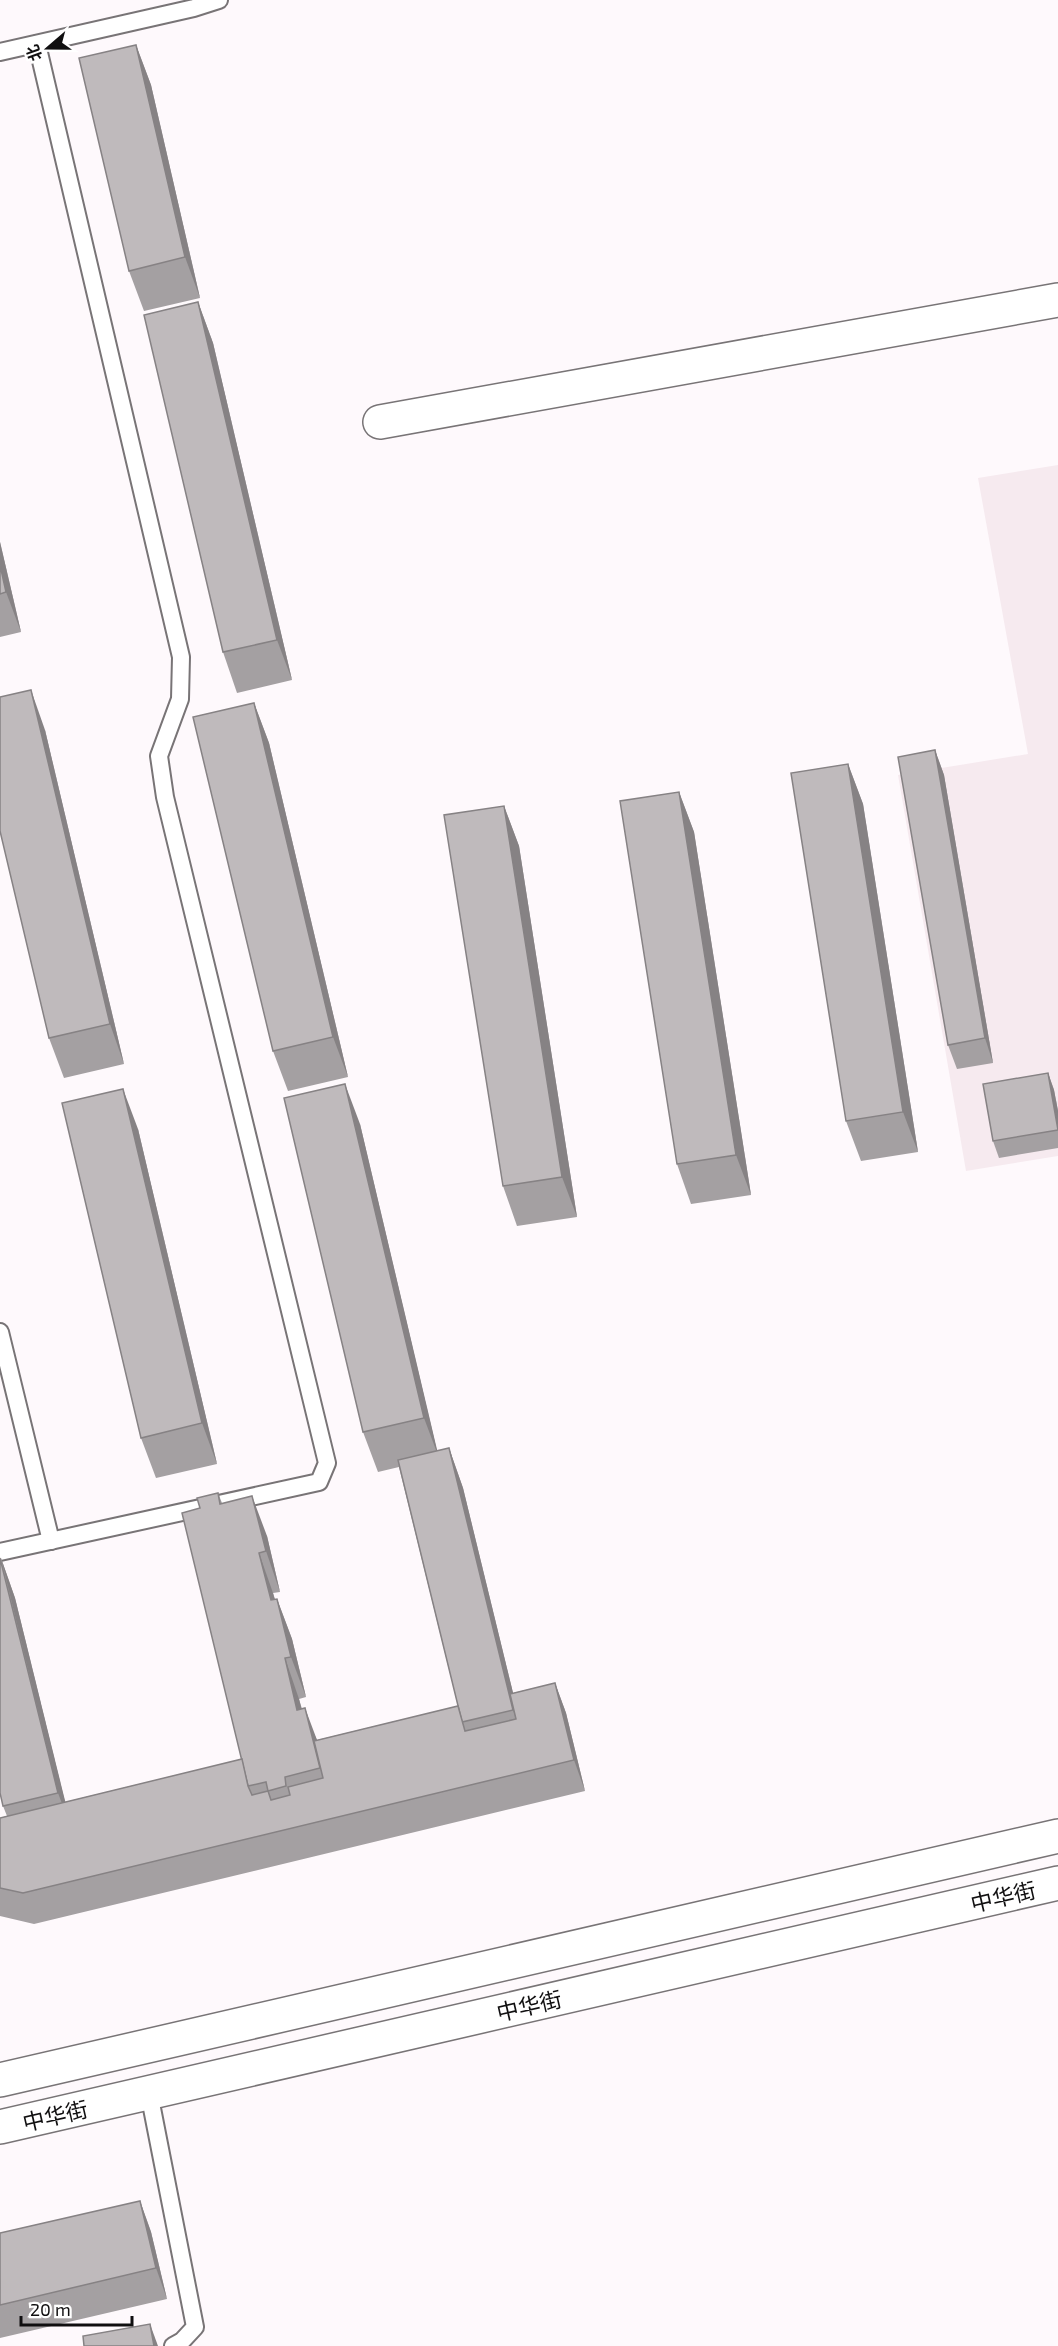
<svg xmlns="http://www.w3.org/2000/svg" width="1058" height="2346" font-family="'Exo 2','Noto Sans SC',sans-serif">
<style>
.built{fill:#f6eaef}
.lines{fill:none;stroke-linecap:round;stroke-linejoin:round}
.lane-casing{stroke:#787476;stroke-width:20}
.street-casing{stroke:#787476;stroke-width:36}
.secondary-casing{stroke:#787476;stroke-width:36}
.lane{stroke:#fff;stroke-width:16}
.street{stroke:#fff;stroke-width:33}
.secondary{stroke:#fff;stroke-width:33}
.wall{fill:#a4a0a2}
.shaded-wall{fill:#868284}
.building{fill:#bfbabc;stroke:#868284;stroke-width:1.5}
.labels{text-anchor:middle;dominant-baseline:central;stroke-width:5;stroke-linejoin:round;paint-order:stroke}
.street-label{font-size:22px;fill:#100f10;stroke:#fff}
</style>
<rect width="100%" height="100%" fill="#fef9fc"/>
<!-- built -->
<path class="built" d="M1058,465V1156L966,1171L898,775L1028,754L978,478Z"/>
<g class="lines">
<!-- lane casing -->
<g class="lane-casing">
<g id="lane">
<path d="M0,52L194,8L219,0"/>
<path d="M0,1332L51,1541"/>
<path d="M0,1552L319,1482L327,1463L165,797L159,756L180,699L181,657L37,44"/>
<path d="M149,2093L195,2327L182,2341L173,2346"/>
</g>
</g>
<!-- street casing -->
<g class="street-casing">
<path id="street" d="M380,422L1058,300"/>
</g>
<!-- secondary casing -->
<g class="secondary-casing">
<g id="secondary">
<path d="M0,2080L1058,1836"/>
<path d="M0,2127L1058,1883"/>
</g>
</g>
<!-- lane -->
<use href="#lane" class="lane"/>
<!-- street -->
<use href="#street" class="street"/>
<!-- secondary -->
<use href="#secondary" class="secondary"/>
</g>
<!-- wall -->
<g class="wall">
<path d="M136,45L151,85L200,298L144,311L129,271Z"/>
<path d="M198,302L213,343L292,680L237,693L223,652Z"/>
<path d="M0,542L21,632L0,637Z"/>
<path d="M254,703L269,743L348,1077L288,1091L273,1051Z"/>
<path d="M45,730L124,1064L64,1078L49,1038Z"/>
<path d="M935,750L944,775L993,1063L957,1069L948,1045Z"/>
<path d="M848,764L863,804L918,1152L861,1161L846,1121Z"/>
<path d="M679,792L694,832L751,1195L691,1204L677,1164Z"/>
<path d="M504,806L519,846L577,1217L517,1226L503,1186Z"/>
<path d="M1048,1073L1054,1090L1058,1111V1148L999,1158L993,1141Z"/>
<path d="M360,1124L437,1451L449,1448L463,1488L513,1693L555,1683L566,1713L585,1791L34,1924L0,1916V1818L7,1816L3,1806L1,1558L15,1598L65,1802L242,1759L200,1508L218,1493L222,1503L267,1536L280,1592L273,1593L275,1599H277L292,1639L306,1697L299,1699L302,1709L317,1740L458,1706L399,1467L378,1472L363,1432Z"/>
<path d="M138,1129L217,1464L156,1478L141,1438Z"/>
<path d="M140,2201L151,2232L167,2299L0,2338V2233Z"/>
</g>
<!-- shaded-wall -->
<g class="shaded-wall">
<path d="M136,45L151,85L200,298L185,257Z"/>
<path d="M198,302L213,343L292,680L277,640Z"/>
<path d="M0,542L21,632L6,592L0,565Z"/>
<path d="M31,690L45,730L124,1064L110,1024Z"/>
<path d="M254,703L269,743L348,1077L333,1037Z"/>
<path d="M935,750L944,775L993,1063L985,1038Z"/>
<path d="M848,764L863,804L918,1152L903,1112Z"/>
<path d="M679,792L694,832L751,1195L736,1155Z"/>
<path d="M504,806L519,846L577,1217L562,1177Z"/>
<path d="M1048,1073L1054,1090L1058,1111V1130Z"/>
<path d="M345,1084L360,1124L439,1458L424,1418Z"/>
<path d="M123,1089L138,1129L217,1464L202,1423Z"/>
<path d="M449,1448L463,1488L527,1750L513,1710Z"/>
<path d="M252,1496L267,1536L280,1592L266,1551Z"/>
<path d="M259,1553L273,1593L285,1640L271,1600Z"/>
<path d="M1,1558L15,1598L73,1833L58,1793Z"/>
<path d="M277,1599L292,1639L306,1697L291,1657Z"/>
<path d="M285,1658L299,1699L312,1750L297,1710Z"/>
<path d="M555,1683L566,1713L585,1791L574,1760Z"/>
<path d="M305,1708L320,1748L335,1809L320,1768Z"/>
<path d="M140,2201L151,2232L167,2299L156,2268Z"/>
<path d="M150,2324L158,2346H154Z"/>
</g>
<!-- building -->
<g class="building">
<path d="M136,45L185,257L129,271L79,58Z"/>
<path d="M198,302L277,640L223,652L144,315Z"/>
<path d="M0,565L6,592L0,594Z"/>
<path d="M31,690L110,1024L49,1038L0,831V697Z"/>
<path d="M254,703L333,1037L273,1051L193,717Z"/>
<path d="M935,750L985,1038L948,1045L898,757Z"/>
<path d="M848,764L903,1112L846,1121L791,773Z"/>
<path d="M679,792L736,1155L677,1164L620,801Z"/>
<path d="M504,806L562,1177L503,1186L444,815Z"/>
<path d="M1048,1073L1058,1130L993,1141L983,1084Z"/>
<path d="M345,1084L424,1418L363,1432L284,1098Z"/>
<path d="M123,1089L202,1423L141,1438L62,1103Z"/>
<path d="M449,1448L513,1710L462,1722L398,1460Z"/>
<path d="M218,1493L220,1504L252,1496L266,1551L259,1553L271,1600L277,1599L291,1657L285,1658L297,1710L305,1708L320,1768L285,1777L286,1786L268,1791L266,1782L248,1786L182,1513L200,1508L197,1498Z"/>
<path d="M0,1558L58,1793L3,1806L0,1793Z"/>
<path d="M555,1683L574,1760L23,1893L0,1888V1818L242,1759L248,1786L252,1795L268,1791L271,1800L290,1795L288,1787L323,1778L314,1741L458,1706L465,1731L516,1719L510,1694Z"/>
<path d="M140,2201L156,2268L0,2305V2233Z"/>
<path d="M150,2324L154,2346H84L83,2336Z"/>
</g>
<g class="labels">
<!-- street labels -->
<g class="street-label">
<text transform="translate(1003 1896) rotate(-13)">中华街</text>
<text transform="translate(529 2005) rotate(-13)">中华街</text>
<text transform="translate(55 2115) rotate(-13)">中华街</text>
</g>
</g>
<!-- north arrow -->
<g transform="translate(48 48) rotate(250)" stroke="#ffffff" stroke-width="4.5" paint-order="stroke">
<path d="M0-4.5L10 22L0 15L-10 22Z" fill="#100f10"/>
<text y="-9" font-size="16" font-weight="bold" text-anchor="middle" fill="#100f10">北</text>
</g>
<!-- scale -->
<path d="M21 2316v9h111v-9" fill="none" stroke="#100f10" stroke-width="3"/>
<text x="30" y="2316" font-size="18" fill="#100f10" stroke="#ffffff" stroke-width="4.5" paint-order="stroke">20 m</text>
</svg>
